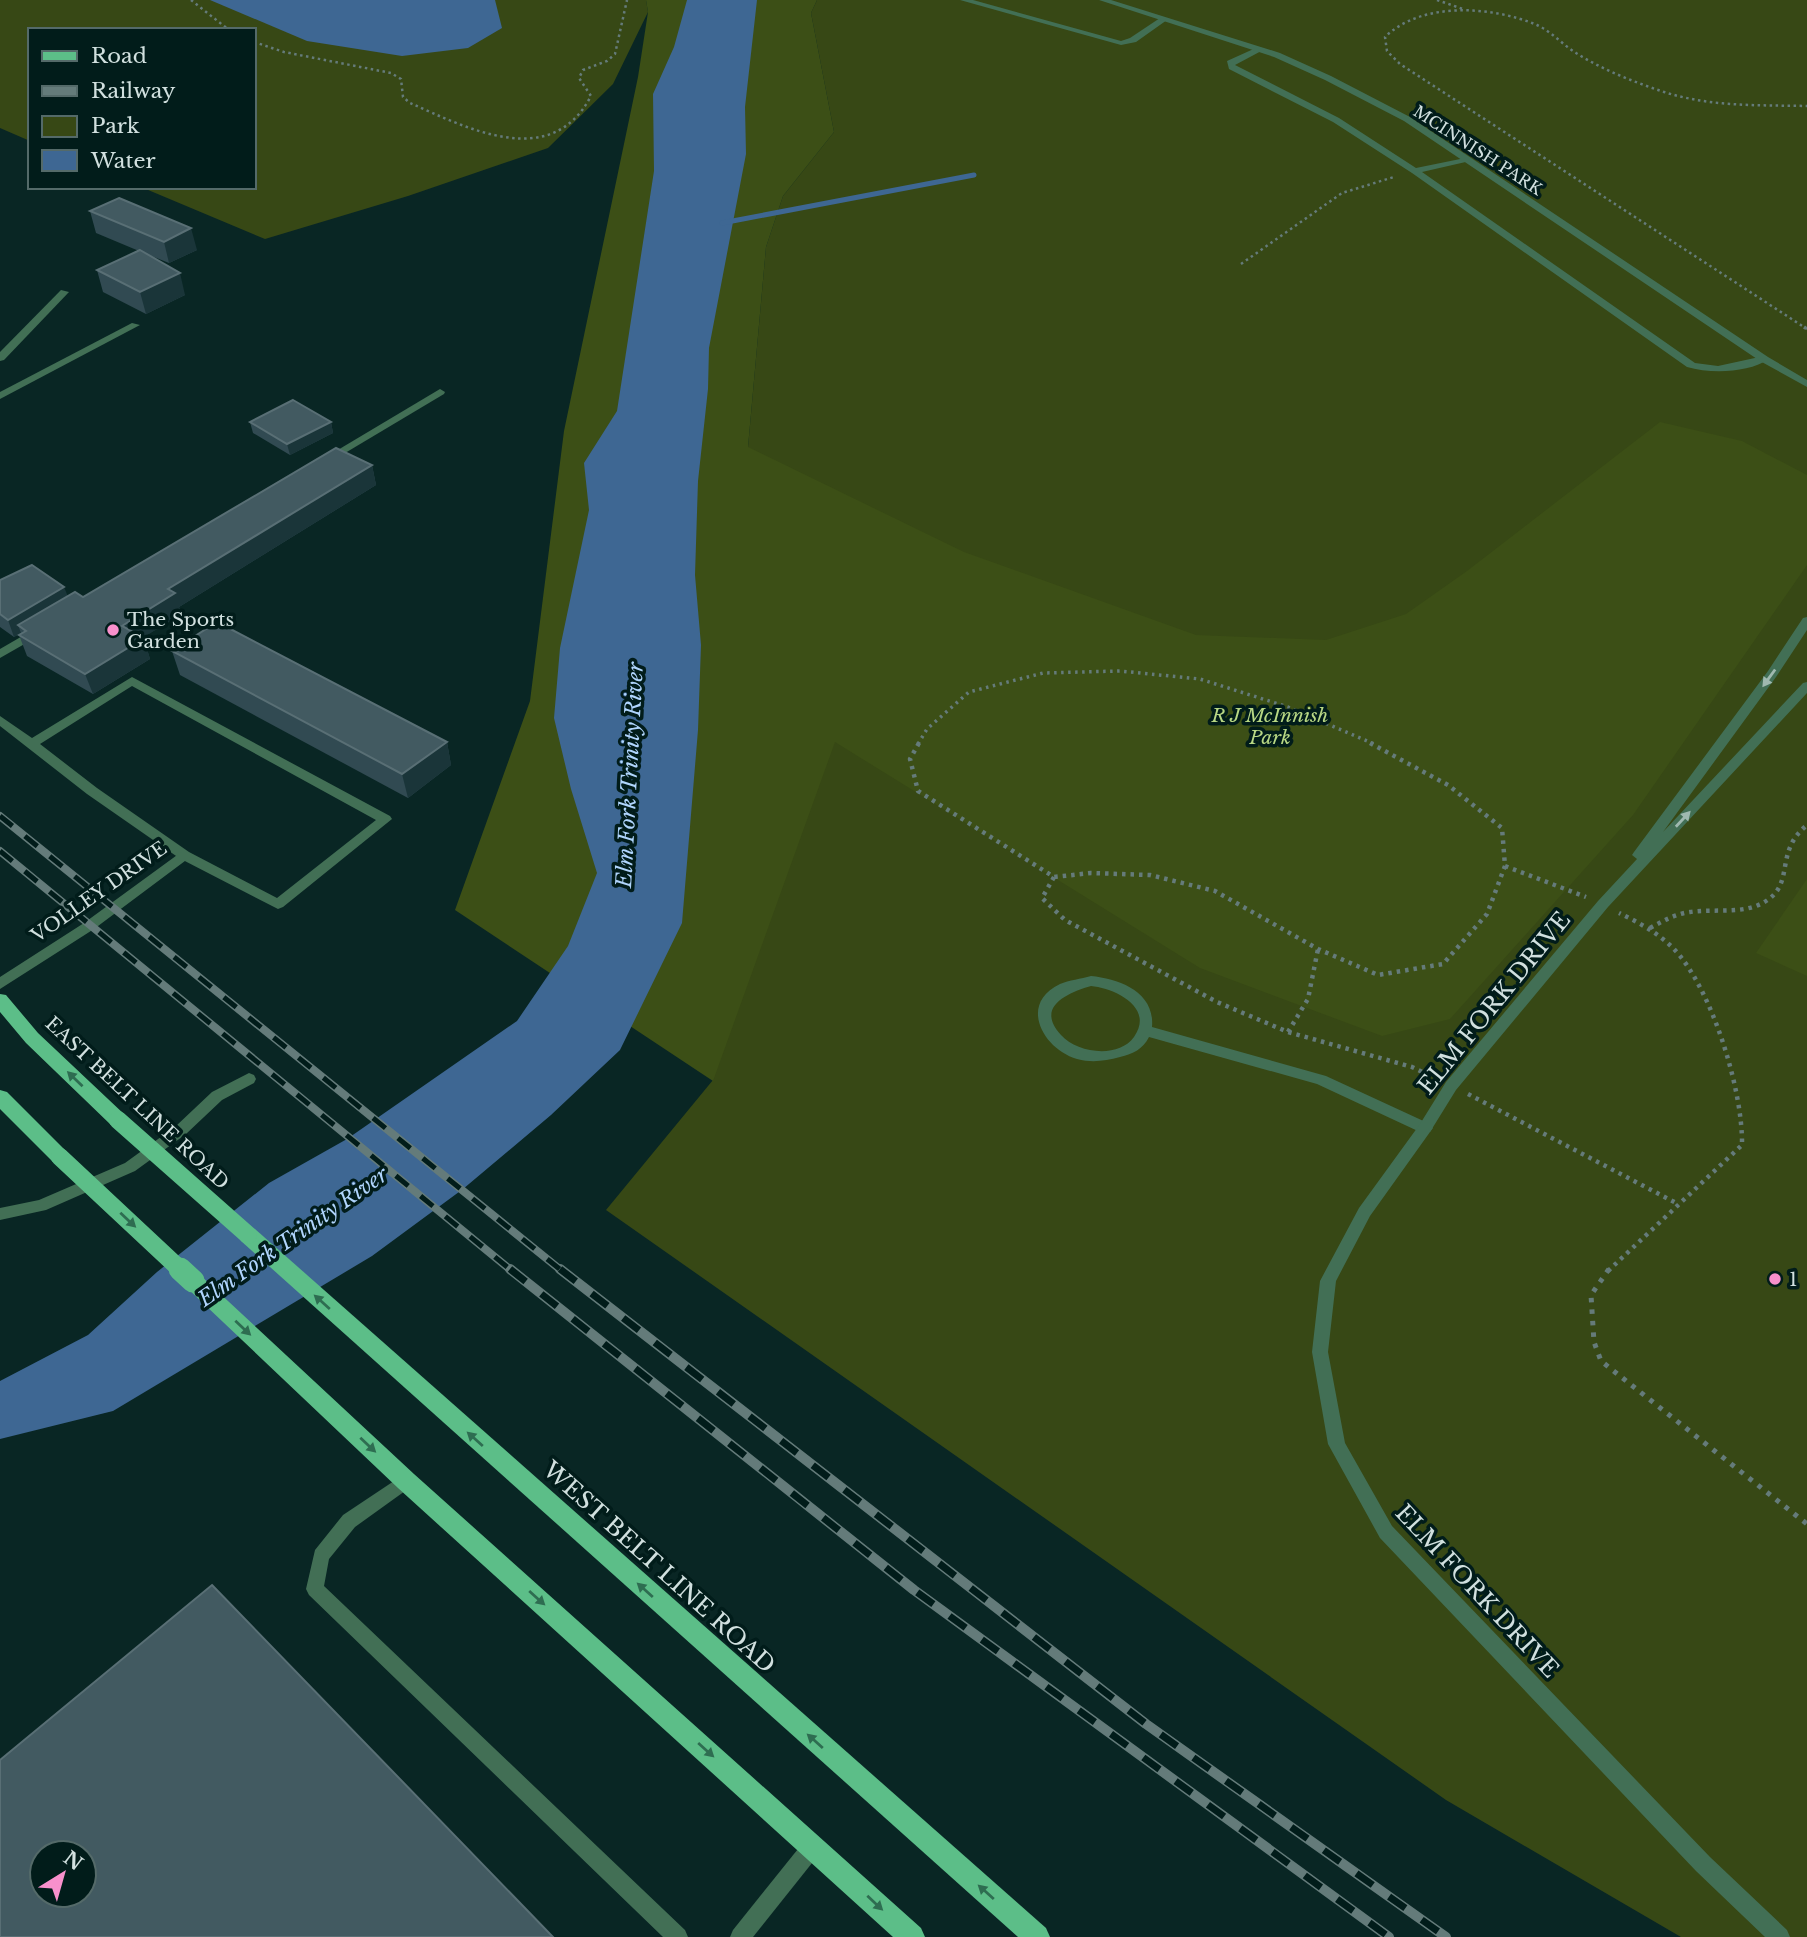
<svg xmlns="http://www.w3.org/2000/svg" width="1807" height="1937" font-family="'Libre Baskerville',serif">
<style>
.green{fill:#374815}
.forest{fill:#3c4f16}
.water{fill:#3e6793}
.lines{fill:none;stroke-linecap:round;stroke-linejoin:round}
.stream{stroke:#3e6793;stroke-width:5}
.path-far3{stroke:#657b7a;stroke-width:2.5;stroke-dasharray:2.5 3.5;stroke-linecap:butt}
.path-far2{stroke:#657b7a;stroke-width:3.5;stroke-dasharray:2.5 4.5;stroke-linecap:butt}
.path-far1{stroke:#657b7a;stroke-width:4.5;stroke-dasharray:3.5 5;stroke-linecap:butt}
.path{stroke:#657b7a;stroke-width:5;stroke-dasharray:4.5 7;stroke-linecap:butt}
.lane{fill:#426f55;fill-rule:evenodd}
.street{fill:#426f55;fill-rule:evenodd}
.primary{fill:#5cbe88;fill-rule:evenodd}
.rail-far1-casing{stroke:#647b7a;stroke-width:8}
.rail-casing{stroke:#647b7a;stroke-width:10}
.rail-far1{stroke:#011c1a;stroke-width:5;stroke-dasharray:16;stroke-linecap:butt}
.rail{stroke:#011c1a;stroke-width:7;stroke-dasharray:20;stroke-linecap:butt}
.primary-bridge-far1{stroke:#5cbe88;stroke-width:18}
.primary-bridge{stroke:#5cbe88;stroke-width:23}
.wall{fill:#314a52}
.shaded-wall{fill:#1a3539}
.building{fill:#425a61;stroke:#596f75;stroke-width:2;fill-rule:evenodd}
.oneway{fill:#9fb8af}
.oneway2{fill:#2e6d51}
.poi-dot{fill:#f890cc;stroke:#011c1a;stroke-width:2.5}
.labels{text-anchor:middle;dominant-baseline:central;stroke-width:7;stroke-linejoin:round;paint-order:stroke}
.far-street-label{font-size:16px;fill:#d1e0df;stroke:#011c1a}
.poi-label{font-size:19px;fill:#d1e0df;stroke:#011c1a;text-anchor:start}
.park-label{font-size:19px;font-style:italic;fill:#b8d884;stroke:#011c1a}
.street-label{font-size:19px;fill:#d1e0df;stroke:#011c1a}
.water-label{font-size:21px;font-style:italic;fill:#b0d5fd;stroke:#011c1a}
.near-street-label{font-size:23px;fill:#d1e0df;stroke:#011c1a}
</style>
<rect width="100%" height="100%" fill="#092624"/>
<!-- green -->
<g class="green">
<path d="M0,0H646L648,12L613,84L548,148L408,196L265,239L141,187H254V30H30V141L0,128Z"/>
<path d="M817,0H1807V1937H1681L1446,1800L606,1210L713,1080L748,447L766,247L783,196L834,132L811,13Z"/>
</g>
<!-- forest -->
<g class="forest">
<path d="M646,0H817L811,13L834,132L783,196L766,247L748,447L964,552L1196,635L1326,640L1406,614L1467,571L1660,422L1742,441L1807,475V565L1633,815L1450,1019L1382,1036L1200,968L835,742L713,1081L455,910L530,701L564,431L638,77L648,12Z"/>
<path d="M1807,879V976L1756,953Z"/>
</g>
<!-- water -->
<g class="water">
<path d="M210,0H495L502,28L468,48L402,56L307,41Z"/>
<path d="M687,0H757L745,107L746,154L709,348L708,389L698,481L695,575L701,645L698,730L682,923L620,1050L551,1115L463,1189L372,1256L113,1411L0,1439V1381L88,1335L157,1272L269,1183L347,1139L517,1021L568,946L597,873L571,789L554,718L560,648L589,510L584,463L617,411L654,171L653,94L674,47Z"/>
</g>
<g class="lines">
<!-- stream -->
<path class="stream" d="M722,223L974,175"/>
<!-- path-far3 -->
<g class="path-far3">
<path d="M191,0L229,30"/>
<path d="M1437,0L1463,9"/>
<path d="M254,42L284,52L391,73L401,79L403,97L410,103C467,128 551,172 591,96L579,78L583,70L607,61L615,54L627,0"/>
<path d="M1241,264L1342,193L1394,177"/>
<path d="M1807,329L1400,64L1387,51L1385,37C1422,1 1492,6 1537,25C1552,32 1563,45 1576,53C1603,70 1634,82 1664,92C1711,107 1758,105 1807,106"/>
</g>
<!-- path-far2 -->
<g class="path-far2">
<path d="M1804,327L1807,329"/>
<path d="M918,744L927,729L969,692L1043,673L1120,671L1200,679L1288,707L1374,744"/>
</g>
<!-- path-far1 -->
<g class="path-far1">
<path d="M919,743L910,759L918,791L1054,877L1091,873L1150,875L1215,891L1318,949L1378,975L1443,964L1487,914L1505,866L1502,828L1448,785L1370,743"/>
<path d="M1505,866L1586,897"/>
<path d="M1054,877L1042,898L1065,920L1217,1002L1288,1032L1412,1067L1435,1078"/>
<path d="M1650,928C1663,921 1675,914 1690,912C1716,908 1746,916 1769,899C1794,880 1775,851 1807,825"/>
<path d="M1288,1032L1308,999L1318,949"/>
<path d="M1468,1094L1678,1204"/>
<path d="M1608,1271L1742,1145C1743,1091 1712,988 1673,948C1658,933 1638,922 1619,913"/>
</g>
<!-- path -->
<path class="path" d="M1609,1269L1591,1295L1594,1342L1601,1361L1807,1524"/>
<!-- lane -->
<g class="lane">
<path d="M960,0H973L1121,41L1130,38L1160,18L1167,20L1136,42L1121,45Z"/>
<path d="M1258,47L1265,49L1235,65L1339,118L1416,168L1470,157V161L1422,172L1695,363L1718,366L1764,356L1769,359C1748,373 1711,374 1687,367L1412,173L1333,122L1229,69L1227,61Z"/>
<path d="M61,290L69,292L4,360L0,361V352Z"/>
<path d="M132,323L140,325L0,399V392Z"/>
<path d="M440,389L445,392L444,394L330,462L326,463L321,460Z"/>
<path d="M38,627L42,628V634L0,658V649Z"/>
<path d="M132,677L390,816L392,819L283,907L278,909L179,858L87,794L0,726V716L32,738ZM132,686L376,820L277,898L189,852L97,788L40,744Z"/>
<path d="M1091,976C1120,979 1155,992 1152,1027L1326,1076L1430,1124L1433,1128L1430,1132H1420L1317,1084L1149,1037C1143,1049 1133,1054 1120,1057C1105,1061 1092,1063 1077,1059C1043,1049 1018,1004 1060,984C1069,980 1081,979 1091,976ZM1091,986C1114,988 1155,1007 1134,1037C1118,1059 1077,1053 1061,1035C1035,1007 1067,993 1091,986Z"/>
<path d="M249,1073L254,1075L256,1079L254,1083L222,1100L186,1134L135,1171L46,1210L0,1220V1208L39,1200L125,1163L176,1126L212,1092Z"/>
<path d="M406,1473L412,1476L415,1481L412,1486L355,1527L329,1559L324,1586L685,1930L688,1937H663L309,1595L306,1589L315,1550L343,1515Z"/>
<path d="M813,1836L820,1839L823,1846L820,1853L753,1937H730L733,1930L806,1839Z"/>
</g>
<!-- street -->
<g class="street">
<path d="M1099,0H1111L1280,53L1331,76L1410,117L1768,357L1807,380V387L1760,361L1404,121L1325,80L1274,57Z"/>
<path d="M1807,617V630L1776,677L1663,832L1803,683L1807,682V693L1608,907L1456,1090L1430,1132L1370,1216L1336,1281L1328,1352L1345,1443L1392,1526L1710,1857L1787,1930L1790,1937H1765L1696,1871L1380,1538L1328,1444L1312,1352L1320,1281L1359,1208L1420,1124L1446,1082L1598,901L1637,859L1632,855L1634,852L1768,671L1803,618Z"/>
<path d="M184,850L191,855L189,858L94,929L0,989V977L84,923Z"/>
</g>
<!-- primary -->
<g class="primary">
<path d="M0,994L6,995L38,1033L125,1115L127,1120L125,1125L118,1127L111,1125L26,1043L0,1012Z"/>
<path d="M0,1090L7,1092L67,1152L70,1157L67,1162L60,1164L53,1162L0,1109Z"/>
<path d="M248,1227L255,1229L1046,1928L1050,1937H1018L241,1241L238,1235L241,1229Z"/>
<path d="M193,1273L200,1275L414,1474L921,1928L925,1937H893L398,1488L186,1287L183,1281L186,1275Z"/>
</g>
<!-- rail-far1 casing -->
<g class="rail-far1-casing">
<g id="rail-far1">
<path d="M0,816L562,1271"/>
<path d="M0,851L512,1271"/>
</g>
</g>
<!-- rail casing -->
<g class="rail-casing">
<g id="rail">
<path d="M510,1269L914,1590L1389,1937"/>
<path d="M560,1269L1146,1724L1446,1937"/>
</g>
</g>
<!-- rail-far1 -->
<use href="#rail-far1" class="rail-far1"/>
<!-- rail -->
<use href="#rail" class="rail"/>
<!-- primary-bridge-far1 -->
<g class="primary-bridge-far1">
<path d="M118,1120L248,1235"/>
<path d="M60,1157L182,1271"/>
</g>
<!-- primary-bridge -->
<path class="primary-bridge" d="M180,1269L193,1281"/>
</g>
<!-- wall -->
<g class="wall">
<path d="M90,211L197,250L169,263L144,253L185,295L146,314L103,292L97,270L139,251L96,233Z"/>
<path d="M250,422H331L333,433L290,455L253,433Z"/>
<path d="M372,465L376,485L179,607L182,614L143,637L150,659L93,694L27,656L19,635L21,633L14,637L0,627V580L68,596L83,597Z"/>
<path d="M172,651L447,742L451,765L408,798L180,675Z"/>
</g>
<!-- shaded-wall -->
<g class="shaded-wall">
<path d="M191,228L197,250L169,263L164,242Z"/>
<path d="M180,273L185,295L146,314L140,292Z"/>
<path d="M331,422L333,433L290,455L287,444Z"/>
<path d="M372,465L376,485L179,607L182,614L129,646L122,626L168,589Z"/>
<path d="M64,587L71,604L18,625L21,633L14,637L8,620Z"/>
<path d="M144,638L150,659L93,694L85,674Z"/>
<path d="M447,742L451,765L408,798L402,774Z"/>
</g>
<!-- building -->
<g class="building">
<path d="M119,198L191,228L164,242L90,211Z"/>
<path d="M140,250L180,273L140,292L97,270Z"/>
<path d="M293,400L331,422L287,444L250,422Z"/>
<path d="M336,448L372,465L168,589L175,593L122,626L144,638L85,674L19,635L26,631L18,625L75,592L83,597Z"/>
<path d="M32,565L64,587L8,620L0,614V580Z"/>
<path d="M217,622L447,742L402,774L172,651Z"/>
<path d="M212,1585L553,1937H0V1760ZM42,1853H84V1895H42Z"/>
</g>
<!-- one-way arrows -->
<defs><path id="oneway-solid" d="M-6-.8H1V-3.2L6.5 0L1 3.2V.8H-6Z" transform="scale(1.75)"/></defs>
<g class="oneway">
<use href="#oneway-solid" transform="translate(1769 678) rotate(126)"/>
<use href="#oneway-solid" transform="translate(1683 819) rotate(-47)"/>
</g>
<g class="oneway2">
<use href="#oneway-solid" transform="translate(75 1079) rotate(-136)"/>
<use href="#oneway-solid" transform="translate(128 1220) rotate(43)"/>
<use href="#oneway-solid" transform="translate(322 1302) rotate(-138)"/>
<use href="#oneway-solid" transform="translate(243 1328) rotate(43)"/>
<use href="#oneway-solid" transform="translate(475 1439) rotate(-138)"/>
<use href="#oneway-solid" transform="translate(368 1445) rotate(43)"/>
<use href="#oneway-solid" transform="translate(645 1590) rotate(-138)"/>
<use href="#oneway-solid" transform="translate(537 1598) rotate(42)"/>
<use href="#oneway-solid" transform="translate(815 1741) rotate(-138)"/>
<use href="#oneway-solid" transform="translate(706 1750) rotate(42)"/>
<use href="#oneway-solid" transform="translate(986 1892) rotate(-138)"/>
<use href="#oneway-solid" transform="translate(875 1903) rotate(43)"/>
</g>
<!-- markers -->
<g class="poi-dot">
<circle cx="113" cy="630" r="7"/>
<circle cx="1775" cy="1279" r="7"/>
</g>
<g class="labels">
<!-- far-street labels -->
<g class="far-street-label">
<text transform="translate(1478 150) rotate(33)">MCINNISH PARK</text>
</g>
<!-- poi labels -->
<g class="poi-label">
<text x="127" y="619">The Sports<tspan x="127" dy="22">Garden</tspan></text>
<text x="1789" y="1279">1</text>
</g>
<!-- park labels -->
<g class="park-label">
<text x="1270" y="715">R J McInnish<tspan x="1270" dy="22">Park</tspan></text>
</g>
<!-- street labels -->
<g class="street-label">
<text transform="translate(99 892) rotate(-35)">VOLLEY DRIVE</text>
<text transform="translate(137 1103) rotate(43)">EAST BELT LINE ROAD</text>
</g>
<!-- water labels -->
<g class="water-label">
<text transform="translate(630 775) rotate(-87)">Elm Fork Trinity River</text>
<text transform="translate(293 1237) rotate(-35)">Elm Fork Trinity River</text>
</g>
<!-- near-street labels -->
<g class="near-street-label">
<text transform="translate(1494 1003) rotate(-51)">ELM FORK DRIVE</text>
<text transform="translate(659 1567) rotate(42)">WEST BELT LINE ROAD</text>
<text transform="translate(1477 1591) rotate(47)">ELM FORK DRIVE</text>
</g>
</g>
<!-- legend -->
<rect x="28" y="28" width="228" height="161" fill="#011c1a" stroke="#546a69" stroke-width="2"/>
<rect x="42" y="51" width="35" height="10" fill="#5cbe88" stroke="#546a69" stroke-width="2"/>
<text x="91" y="63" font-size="21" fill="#d1e0df">Road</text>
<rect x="42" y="86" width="35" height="10" fill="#647b7a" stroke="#546a69" stroke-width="2"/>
<text x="91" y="98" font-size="21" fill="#d1e0df">Railway</text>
<rect x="42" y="116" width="35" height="21" fill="#374815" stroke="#546a69" stroke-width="2"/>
<text x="91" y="133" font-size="21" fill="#d1e0df">Park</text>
<rect x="42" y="150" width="35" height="21" fill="#3e6793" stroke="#546a69" stroke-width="2"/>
<text x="91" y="168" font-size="21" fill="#d1e0df">Water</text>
<!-- north arrow -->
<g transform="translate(63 1874) rotate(37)"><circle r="33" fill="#011c1a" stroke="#546a69" stroke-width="2"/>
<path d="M0-5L12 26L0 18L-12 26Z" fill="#f890cc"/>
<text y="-10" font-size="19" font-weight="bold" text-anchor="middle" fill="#d1e0df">N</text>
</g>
</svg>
